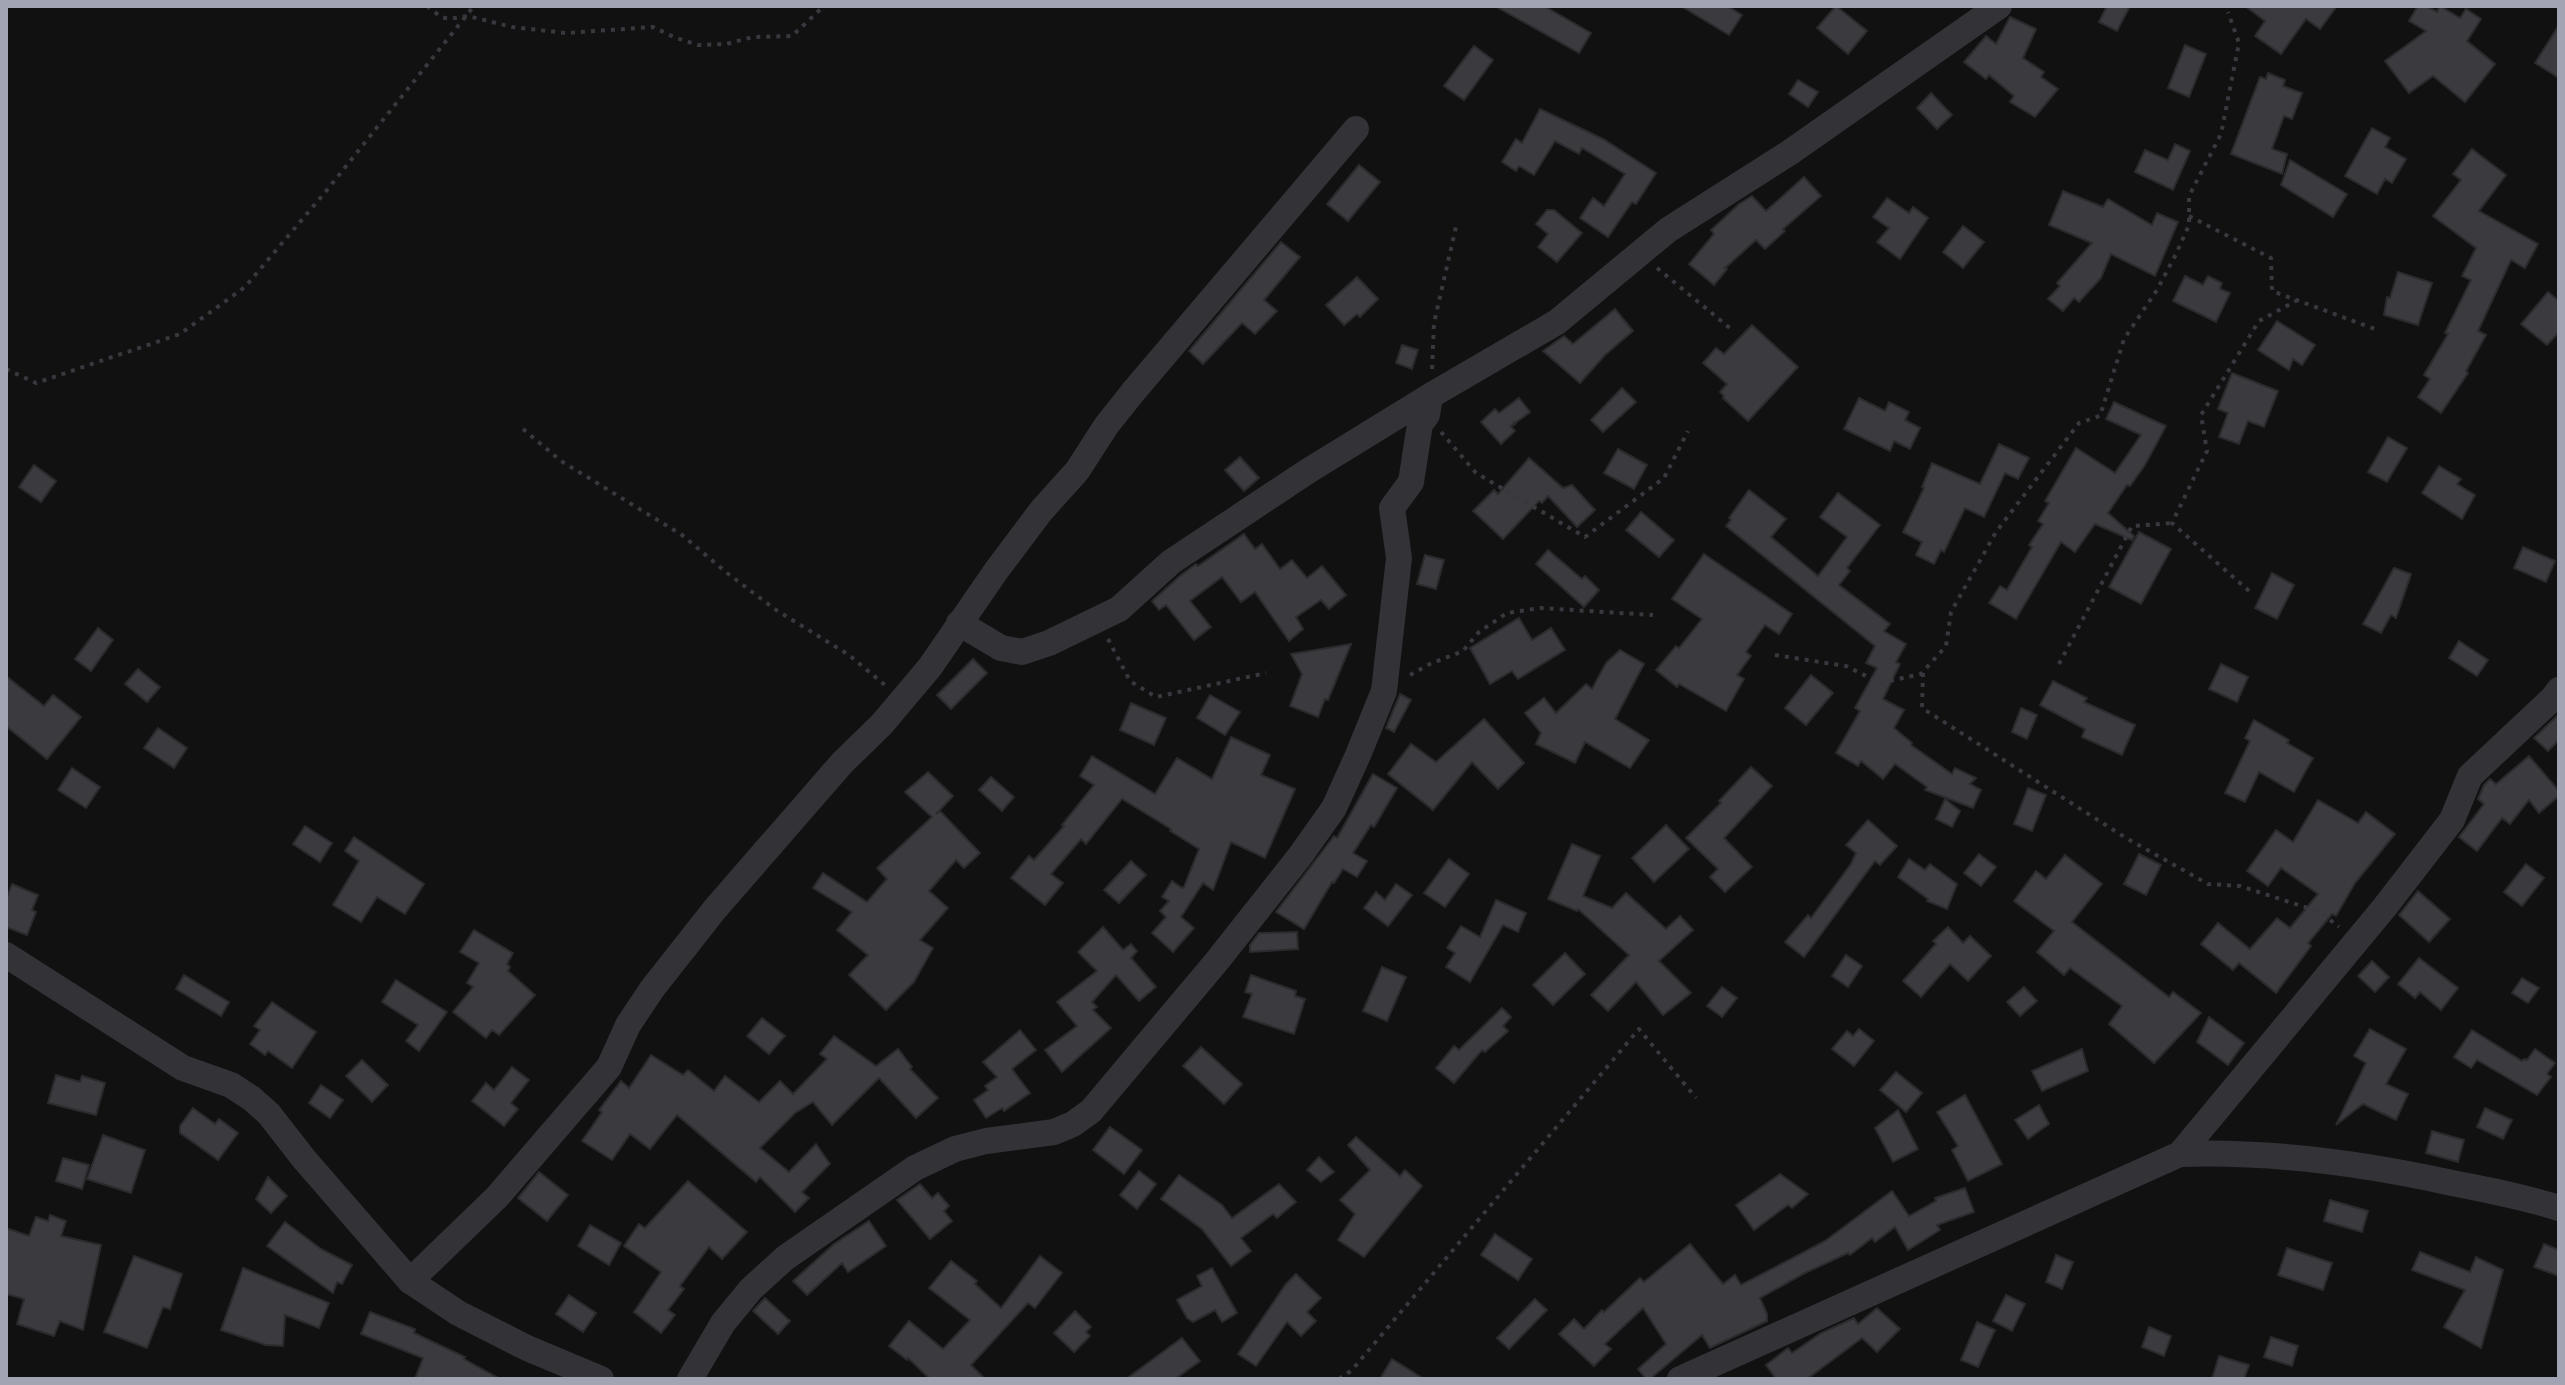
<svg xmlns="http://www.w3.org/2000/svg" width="2565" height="1385" font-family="Jost,sans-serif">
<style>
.building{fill:#3b3b3f;stroke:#2b2b2e;stroke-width:2}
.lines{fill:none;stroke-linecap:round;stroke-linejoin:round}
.path{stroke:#38383e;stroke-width:4;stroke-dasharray:4 6;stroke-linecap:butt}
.minor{stroke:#323237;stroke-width:26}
</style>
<rect width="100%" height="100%" fill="#111112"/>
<!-- building -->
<g class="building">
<path d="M1495,6H1544L1591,33L1579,53Z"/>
<path d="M1681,6H1727L1742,15L1729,35Z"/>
<path d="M1836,6L1867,31L1848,54L1817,28Z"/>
<path d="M2107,6H2130L2117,31L2099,22Z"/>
<path d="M2245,6H2337L2320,29L2306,19L2281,54L2255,36L2265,21Z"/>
<path d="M2418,6H2426L2437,12L2440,6L2460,18L2466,9L2481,19L2467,41L2495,64L2465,102L2433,76L2409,93L2385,61L2426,31L2409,21Z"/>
<path d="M2010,17L2036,29L2023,58L2044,72L2041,77L2058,89L2035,117L2010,102L2014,96L1989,75L1986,79L1964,62L1986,36L1996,44Z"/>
<path d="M2559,25V78L2535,63Z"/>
<path d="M2185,45L2206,54L2189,97L2168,88Z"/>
<path d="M1474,46L1493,60L1464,100L1444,86Z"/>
<path d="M2268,73L2285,80L2283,86L2302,93L2292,119L2284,116L2272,149L2287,154L2282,174L2231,154L2260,77L2266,79Z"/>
<path d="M1798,80L1818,92L1808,107L1789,94Z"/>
<path d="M1931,93L1952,115L1937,129L1917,108Z"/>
<path d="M1540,109L1603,139L1656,173L1636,204L1632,202L1608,237L1580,218L1593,198L1604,206L1625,174L1582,148L1579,154L1555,141L1534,175L1519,166L1516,171L1502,162L1516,139L1522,143Z"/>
<path d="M2372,128L2390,138L2385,147L2406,159L2392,183L2385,179L2377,194L2345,176Z"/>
<path d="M2175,144L2190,151L2173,190L2135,172L2145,150L2168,160Z"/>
<path d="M2472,149L2506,175L2479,211L2538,244L2525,268L2511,260L2478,331L2486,335L2466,371L2468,373L2441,413L2418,397L2430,379L2424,375L2448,334L2445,333L2471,280L2462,276L2476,248L2433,216L2461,180L2453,174Z"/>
<path d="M2290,160L2347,194L2333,217L2281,185Z"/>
<path d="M1359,165L1380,182L1348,221L1327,204Z"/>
<path d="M1804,177L1821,196L1783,229L1785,231L1765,249L1756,240L1725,268L1727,269L1714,285L1689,264L1714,234L1711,230L1739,204L1752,196L1766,211Z"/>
<path d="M2063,191L2103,207L2108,199L2152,225L2157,213L2178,222L2155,276L2111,254L2101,278L2079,302L2074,298L2063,311L2048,299L2060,286L2057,283L2092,243L2049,225Z"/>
<path d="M1887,198L1909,213L1913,207L1928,218L1900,259L1877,242L1889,228L1873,217Z"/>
<path d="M1547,210H1554L1582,233L1557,262L1538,247L1548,234L1536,224Z"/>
<path d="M1963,226L1984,242L1963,268L1943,252Z"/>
<path d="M1281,242L1300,257L1264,300L1277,311L1255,334L1242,323L1203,364L1189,351Z"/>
<path d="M2398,272L2432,283L2418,325L2384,315L2387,297L2390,298Z"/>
<path d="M2185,276L2203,285L2208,276L2222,283L2220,289L2230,293L2216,322L2173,301Z"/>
<path d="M1357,277L1378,299L1360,317L1357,314L1344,325L1326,305Z"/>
<path d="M2548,292L2559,301V332L2547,345L2521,324Z"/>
<path d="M1615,309L1633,331L1605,355L1580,383L1543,351L1564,336L1573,344Z"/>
<path d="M2277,321L2315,345L2302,365L2293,359L2289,370L2258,350Z"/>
<path d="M1752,325L1798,367L1748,421L1723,398L1724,396L1720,392L1727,384L1703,363L1716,348L1724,354Z"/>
<path d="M1402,345L1418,350L1412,369L1396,363Z"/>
<path d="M2232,373L2278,391L2264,427L2248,421L2239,444L2219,437L2228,413L2218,409Z"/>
<path d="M1622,388L1636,402L1603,432L1591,420Z"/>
<path d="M1519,398L1530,412L1515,423L1513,422L1515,424L1511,426L1515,431L1501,444L1481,422L1495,409L1499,413Z"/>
<path d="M1859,398L1885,411L1889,402L1909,412L1905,420L1920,428L1910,449L1894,441L1890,451L1844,429Z"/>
<path d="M2114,402L2166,426L2145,465L2130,486L2127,485L2108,513L2134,536L2132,540L2095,524L2075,552L2061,542L2016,619L1989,603L2000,586L2007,590L2032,547L2029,545L2043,524L2038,521L2049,503L2045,501L2076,448L2115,473L2141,435L2106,419Z"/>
<path d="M2388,437L2407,448L2387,482L2368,472Z"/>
<path d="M1999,444L2029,458L2018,479L2005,473L1984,517L1965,508L1944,552L1941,550L1934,564L1916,555L1922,542L1903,532L1924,488L1922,487L1932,463L1980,484Z"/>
<path d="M1618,449L1647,465L1634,489L1604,473Z"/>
<path d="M1240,457L1259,478L1244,491L1225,470Z"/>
<path d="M1529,458L1563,488L1572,485L1595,510L1577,527L1548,496L1542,503L1539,501L1503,539L1473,511L1494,490L1498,494Z"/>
<path d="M34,465L56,481L41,502L19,487Z"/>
<path d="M2439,466L2461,479L2457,484L2475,495L2462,519L2422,493Z"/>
<path d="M1749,490L1786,519L1771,537L1818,576L1847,537L1820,517L1838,493L1880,525L1847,568L1850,571L1839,585L1890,624L1884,631L1906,644L1896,662L1900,664L1883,699L1904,710L1894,728L1912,743L1911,745L1952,774L1955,768L1976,778L1970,784L1981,790L1973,808L1925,790L1927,787L1895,764L1883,779L1861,761L1858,766L1836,753L1860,711L1855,708L1877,668L1866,663L1875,646L1726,526L1731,520L1729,518Z"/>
<path d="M1641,512L1674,540L1659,557L1626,530Z"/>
<path d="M2139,532L2171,549L2141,604L2109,587Z"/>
<path d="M1244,534L1255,549L1262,544L1280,569L1292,560L1307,578L1322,566L1346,595L1329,609L1321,600L1296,617L1303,629L1289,641L1255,592L1241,602L1222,577L1190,601L1211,627L1194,640L1166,605L1159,610L1152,601L1181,575L1196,564L1198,566Z"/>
<path d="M2523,547L2555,561L2546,582L2514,568Z"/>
<path d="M1548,550L1582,579L1585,576L1599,590L1584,607L1536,564Z"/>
<path d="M1704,554L1792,614L1779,634L1765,625L1746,652L1751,656L1737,675L1744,679L1726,711L1679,684L1677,687L1656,670L1676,646L1679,648L1702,619L1672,599Z"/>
<path d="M1425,555L1444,560L1436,589L1417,584Z"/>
<path d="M2394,568L2411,574L2396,618L2391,615L2381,633L2363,624Z"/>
<path d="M2272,573L2294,585L2277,619L2255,608Z"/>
<path d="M1519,618L1532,640L1551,628L1565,650L1518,679L1512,671L1490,684L1470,648Z"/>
<path d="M98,628L113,640L91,671L75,659Z"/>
<path d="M2459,641L2488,660L2477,676L2449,658Z"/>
<path d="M1351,644L1328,700L1325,699L1318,717L1290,706L1302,674L1291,654Z"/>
<path d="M1620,650L1644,664L1615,719L1649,740L1630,768L1585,742L1575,763L1536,744L1541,733L1525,713L1544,698L1556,713L1586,684L1592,689L1606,663Z"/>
<path d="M973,659L987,673L951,709L937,695Z"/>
<path d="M2221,664L2248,677L2237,702L2209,689Z"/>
<path d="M138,669L160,687L147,702L125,684Z"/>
<path d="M1811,675L1833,693L1806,725L1785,708Z"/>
<path d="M6,676L44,706L53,695L81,717L47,759L6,726Z"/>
<path d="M2053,681L2087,698L2084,702L2135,725L2122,755L2082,737L2085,729L2040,705Z"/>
<path d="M1400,694L1411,700L1394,732L1386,728Z"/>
<path d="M1210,695L1240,712L1225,735L1197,718Z"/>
<path d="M1131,703L1166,718L1154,745L1120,730Z"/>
<path d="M2021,708L2037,715L2027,739L2012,732Z"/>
<path d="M2559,714V740L2548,751L2534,738Z"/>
<path d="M1484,719L1524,763L1498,789L1472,762L1433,810L1388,774L1411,744L1436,762Z"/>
<path d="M2254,720L2289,740L2287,743L2313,758L2294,792L2259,772L2245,802L2225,793L2250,741L2245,738Z"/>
<path d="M158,728L187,748L174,768L144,748Z"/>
<path d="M1231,737L1270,755L1261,775L1295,789L1265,858L1231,842L1213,890L1203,883L1181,917L1194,928L1173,952L1152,933L1166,917L1160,911L1169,901L1162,897L1172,881L1182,888L1184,887L1199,849L1170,831L1171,829L1122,799L1086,844L1081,839L1051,874L1063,883L1045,905L1011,878L1029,856L1034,860L1064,826L1062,825L1094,785L1080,776L1092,756L1155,794L1177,758L1212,779Z"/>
<path d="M2529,756L2559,791V796L2539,813L2529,800L2510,824L2502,818L2477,851L2459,837L2484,804L2478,799L2484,785L2490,779L2496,784Z"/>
<path d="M1751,767L1772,786L1724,838L1752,867L1725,892L1710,877L1718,869L1686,838L1721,803L1719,801Z"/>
<path d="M72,768L100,787L86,808L58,790Z"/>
<path d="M928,772L953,796L936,814L940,811L980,853L964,868L956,860L929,891L948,908L920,940L933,948L914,982L886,1010L849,975L868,955L837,930L852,912L813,888L823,873L867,902L887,879L877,868L932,817L905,792Z"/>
<path d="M1373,774L1397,788L1374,827L1371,825L1353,853L1367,861L1357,877L1343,869L1334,883L1332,882L1304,929L1276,912L1334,836L1337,838Z"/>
<path d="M991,777L1014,797L1002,811L979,790Z"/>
<path d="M2028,788L2046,795L2032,831L2014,824Z"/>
<path d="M1945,799L1960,811L1952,827L1936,819Z"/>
<path d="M2318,800L2358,823L2366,812L2395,834L2355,883L2336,916L2332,914L2308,943L2311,946L2276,993L2239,963L2233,970L2201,944L2218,923L2250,949L2277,918L2290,928L2318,894L2281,868L2268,886L2247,871L2276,830L2293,842Z"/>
<path d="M1868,820L1897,846L1880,865L1875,861L1804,957L1785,942L1808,915L1811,918L1851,864L1856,853L1846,845Z"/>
<path d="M1666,825L1689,849L1654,882L1632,858Z"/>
<path d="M305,826L332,843L320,862L293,844Z"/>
<path d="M354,837L424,884L405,914L377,897L361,922L333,905L359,861L345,851Z"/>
<path d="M1572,844L1600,856L1583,896L1612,908L1626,893L1666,929L1680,916L1693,930L1659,961L1691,993L1663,1015L1636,982L1608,1011L1591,995L1629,955L1578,909L1577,911L1548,899Z"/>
<path d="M1979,854L1996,867L1981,886L1964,873Z"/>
<path d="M2139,854L2161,865L2146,895L2124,884Z"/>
<path d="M2065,855L2102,884L2072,922L2169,997L2173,992L2201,1013L2154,1063L2109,1024L2122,1006L2070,968L2064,975L2037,952L2054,931L2014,901L2036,871L2046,879Z"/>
<path d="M1449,859L1469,874L1445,907L1424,893Z"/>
<path d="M1909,859L1925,870L1930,864L1957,884L1947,909L1927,901L1928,899L1898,877Z"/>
<path d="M1131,861L1146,875L1119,903L1104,890Z"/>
<path d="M2526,864L2544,878L2522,906L2504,892Z"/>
<path d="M12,884L38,895L32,910L36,912L27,935L6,927V900Z"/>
<path d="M1396,884L1412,895L1388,926L1364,908L1376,892L1385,900Z"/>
<path d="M2418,891L2450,919L2429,942L2399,915Z"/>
<path d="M1496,900L1526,913L1518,932L1503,925L1470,982L1446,967L1455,953L1447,948L1461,926L1480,937Z"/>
<path d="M1103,927L1123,950L1131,944L1137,951L1131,958L1156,987L1139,1001L1116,975L1092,1002L1097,1007L1093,1010L1111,1028L1062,1072L1045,1050L1077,1026L1057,1002L1097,971L1078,952Z"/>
<path d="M1948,927L1963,943L1970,936L1991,956L1968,981L1950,964L1921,997L1903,981L1936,944L1933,941Z"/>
<path d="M474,930L513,953L507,964L510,967L508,971L535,995L499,1035L492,1030L486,1038L453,1012L473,987L467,983L479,963L460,952Z"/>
<path d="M1297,932L1298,949L1250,952V945L1259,933Z"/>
<path d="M1565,953L1585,974L1553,1005L1533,985Z"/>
<path d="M1846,955L1862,966L1848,987L1832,976Z"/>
<path d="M2419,958L2458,988L2441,1010L2420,992L2415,998L2398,984Z"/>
<path d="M2372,961L2389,977L2375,992L2358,976Z"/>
<path d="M1382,967L1406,977L1387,1021L1363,1011Z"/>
<path d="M184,975L229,1002L221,1016L176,989Z"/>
<path d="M1251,975L1296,991L1295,996L1305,999L1294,1034L1243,1017L1252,994L1245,992Z"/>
<path d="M2522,978L2539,988L2528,1003L2512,993Z"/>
<path d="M396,980L447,1012L419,1051L406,1041L418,1025L382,1002Z"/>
<path d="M1722,987L1737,998L1722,1017L1707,1006Z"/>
<path d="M2024,987L2037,1001L2020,1016L2007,1002Z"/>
<path d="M272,1002L316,1032L292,1068L268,1051L265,1055L250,1044L260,1030L254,1026Z"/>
<path d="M1502,1008L1511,1017L1503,1026L1508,1031L1485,1052L1482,1050L1454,1083L1436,1068L1454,1046L1459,1050Z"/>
<path d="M2209,1017L2244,1043L2228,1065L2197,1042Z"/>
<path d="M762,1018L785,1036L769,1054L747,1036Z"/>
<path d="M1859,1029L1874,1041L1854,1066L1832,1049L1847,1031L1853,1036Z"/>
<path d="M2370,1029L2406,1049L2386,1084L2408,1094L2396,1120L2363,1104L2336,1125L2366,1063L2354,1056Z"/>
<path d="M1020,1030L1036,1050L1012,1069L1030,1093L1004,1111L1002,1108L986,1118L974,1100L988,1090L985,1086L997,1077L983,1062Z"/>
<path d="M2472,1030L2522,1061L2524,1059L2527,1060L2535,1049L2555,1063L2547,1074L2551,1077L2537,1095L2477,1060L2471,1068L2454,1057Z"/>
<path d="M834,1036L876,1066L898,1049L912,1067L910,1069L938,1098L916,1118L879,1078L832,1125L813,1102L795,1113L760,1148L789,1172L816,1144L830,1164L802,1192L809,1198L795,1212L760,1177L756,1182L677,1115L650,1149L630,1134L612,1160L582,1141L602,1112L599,1110L621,1081L629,1088L651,1055L683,1075L688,1070L714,1091L725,1076L759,1102L780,1081L793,1094L827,1059L820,1054Z"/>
<path d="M1201,1047L1242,1084L1224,1104L1183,1066Z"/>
<path d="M2082,1049L2088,1071L2042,1091L2032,1071Z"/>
<path d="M362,1060L388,1085L372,1102L346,1076Z"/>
<path d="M512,1067L529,1080L511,1103L518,1109L504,1126L472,1101L486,1083L494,1090Z"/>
<path d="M1896,1072L1922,1093L1906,1112L1880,1090Z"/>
<path d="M56,1075L80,1082L82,1076L105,1083L96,1115L48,1103Z"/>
<path d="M321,1085L343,1100L330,1118L309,1103Z"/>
<path d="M1965,1095L2002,1164L1968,1181L1952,1150L1958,1146L1937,1112Z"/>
<path d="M2039,1105L2049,1124L2028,1139L2015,1120Z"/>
<path d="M193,1108L215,1124L219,1119L238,1133L218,1160L180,1133V1126Z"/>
<path d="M2485,1108L2512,1120L2503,1139L2477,1127Z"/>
<path d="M1898,1110L1918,1149L1893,1162L1875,1128Z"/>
<path d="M1110,1127L1142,1150L1124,1174L1093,1150Z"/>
<path d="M2432,1131L2464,1140L2458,1162L2426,1153Z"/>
<path d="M103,1135L145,1150L131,1193L87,1179Z"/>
<path d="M1356,1137L1400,1176L1405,1170L1422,1186L1364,1257L1338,1240L1355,1214L1340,1200L1370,1170L1348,1145Z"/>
<path d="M1319,1157L1334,1172L1321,1182L1307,1170Z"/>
<path d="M63,1158L89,1165L82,1189L56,1181Z"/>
<path d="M1139,1171L1156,1184L1137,1209L1120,1195Z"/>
<path d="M539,1172L568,1195L547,1221L518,1198Z"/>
<path d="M1780,1174L1808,1194L1792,1208L1788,1205L1754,1230L1736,1205Z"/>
<path d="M1179,1175L1222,1205L1232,1218L1279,1184L1296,1202L1277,1218L1273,1214L1241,1238L1251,1251L1231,1266L1202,1229L1161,1199Z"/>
<path d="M268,1177L287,1196L271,1213L256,1199Z"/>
<path d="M688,1181L747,1232L722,1259L709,1247L680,1286L684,1289L668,1310L675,1315L661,1333L634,1312L661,1272L624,1246L639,1224L645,1228Z"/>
<path d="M920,1184L932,1198L938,1193L949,1206L944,1211L952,1221L930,1239L897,1200Z"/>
<path d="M1965,1188L1974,1212L1937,1225L1940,1230L1908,1250L1895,1227L1875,1242L1872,1238L1850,1255L1848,1253L1805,1273L1760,1298L1767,1314V1321L1710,1348L1702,1335L1650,1379H1646L1638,1369L1666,1344L1643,1308L1605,1344L1611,1349L1594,1366L1559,1334L1574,1319L1584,1329L1602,1310L1604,1312L1640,1278L1644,1282L1690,1244L1723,1284L1735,1275L1741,1285L1825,1241L1892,1191L1909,1216L1936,1201L1935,1198Z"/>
<path d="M2330,1200L2368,1211L2362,1232L2324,1221Z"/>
<path d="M50,1215L66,1221L61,1236L101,1245L83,1330L60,1321L54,1336L17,1324L24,1299L6,1294V1228L29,1236L36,1217L48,1221Z"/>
<path d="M869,1221L886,1246L848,1272L842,1263L807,1295L793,1281L834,1244Z"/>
<path d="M285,1222L321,1249L352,1265L342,1284L337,1282L333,1293L267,1246Z"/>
<path d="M590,1225L621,1243L609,1265L578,1246Z"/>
<path d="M1495,1234L1532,1259L1518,1280L1481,1255Z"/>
<path d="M2544,1244L2559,1250V1276L2534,1267Z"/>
<path d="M2287,1248L2332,1263L2323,1290L2278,1275Z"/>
<path d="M2420,1252L2470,1272L2476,1257L2503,1270L2481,1348L2444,1327L2465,1290L2412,1270Z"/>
<path d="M2056,1255L2073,1262L2062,1289L2046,1282Z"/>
<path d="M134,1256L182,1274L170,1309L163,1307L147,1348L104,1332Z"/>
<path d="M1040,1256L1062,1273L1035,1308L1028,1303L971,1365L985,1379H930L908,1358L907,1360L889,1346L909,1321L943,1349L970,1320L929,1288L951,1261L977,1281L975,1284L1001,1308Z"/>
<path d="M243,1268L329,1303L319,1328L285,1315L283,1346L266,1345L221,1330Z"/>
<path d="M1212,1268L1237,1313L1222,1322L1215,1310L1193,1322L1187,1318L1177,1300L1202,1286L1197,1276Z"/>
<path d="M1296,1274L1321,1298L1307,1312L1316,1321L1301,1336L1287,1322L1256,1366L1238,1354L1286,1284Z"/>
<path d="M569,1295L596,1313L583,1332L556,1314Z"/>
<path d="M2006,1295L2025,1304L2012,1331L1993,1321Z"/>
<path d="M765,1298L790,1321L778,1334L753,1311Z"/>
<path d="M1535,1299L1547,1310L1509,1349L1497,1338Z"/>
<path d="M1877,1308L1900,1329L1877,1352L1862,1338L1807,1379H1776L1766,1365L1788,1348L1792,1353L1821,1333L1854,1318L1858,1324Z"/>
<path d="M1075,1311L1091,1327L1086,1332L1090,1336L1074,1352L1054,1333Z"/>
<path d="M370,1312L415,1329L414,1333L465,1357L464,1359L500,1379H415L423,1358L361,1334Z"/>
<path d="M1977,1322L1995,1330L1978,1367L1961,1360Z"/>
<path d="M2149,1327L2171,1336L2164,1356L2142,1347Z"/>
<path d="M2271,1337L2298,1346L2292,1366L2264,1357Z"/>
<path d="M1182,1338L1200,1361L1175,1379H1126Z"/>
<path d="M2219,1356L2249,1365L2244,1379H2212Z"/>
<path d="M1392,1359L1424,1379H1380Z"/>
</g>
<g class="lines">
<!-- path -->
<g class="path">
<path d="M427,6L441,17L449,19L468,16L512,27L566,33L653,27L676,38L698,45L726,44L753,37L792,36L824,6"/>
<path d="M2189,216L2271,258L2272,291L2375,329"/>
<path d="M1657,268L1731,329"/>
<path d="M6,369L36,383L180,334L245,287L327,190L474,6"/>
<path d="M1432,369L1434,323L1456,227"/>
<path d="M523,429L561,461L682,535L727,573L776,610L849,655L886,686"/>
<path d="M1441,432L1476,473L1585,537L1664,478L1688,431"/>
<path d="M2249,591L2172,523L2207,451L2201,415L2259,321L2296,301"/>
<path d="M1108,639L1130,681L1156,697L1266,673"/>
<path d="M1775,655L1846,666L1880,683L1921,674L1946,646L1951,612L1996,532L2079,423L2100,416L2124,339L2157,290L2176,254L2189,225V196L2221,134L2239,43L2228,12"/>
<path d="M2059,664L2132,526L2172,523"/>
<path d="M1923,673L1922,708L2126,838L2208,884L2240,886L2320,912L2339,927"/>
<path d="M1410,675L1430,664L1463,651L1479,632L1507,613L1540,608L1653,615"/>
<path d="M1339,1379L1352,1370L1639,1029L1696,1098"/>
</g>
<!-- minor -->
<g class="minor">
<path d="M959,623L1001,648L1022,652L1049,643L1119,609L1171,562L1308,471L1430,396L1557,322L1668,230L1789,153L1999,6"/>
<path d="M6,955L183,1068L231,1085L251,1098L269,1114L304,1159L410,1281L497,1197L609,1067L628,1025L652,989L715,909L842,763L882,724L930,667L996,571L1041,511L1077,471L1106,426L1133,392L1356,129"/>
<path d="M2180,1154L2384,908L2452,820L2470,776L2552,699L2559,690"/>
<path d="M410,1281L458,1313L527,1348L601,1379"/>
<path d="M690,1379L723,1323L751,1289L785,1258L915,1168L955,1149L986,1141L1054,1132L1073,1124L1091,1111L1217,961L1300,856L1334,808L1358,755L1384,691L1399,558L1392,508L1411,482L1420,424L1427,415L1430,396"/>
<path d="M1680,1379L2180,1154C2272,1151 2362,1163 2452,1183C2488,1190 2524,1197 2559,1208"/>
</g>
</g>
<!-- border -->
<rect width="2565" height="1385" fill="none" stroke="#a2a4b3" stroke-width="16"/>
</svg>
